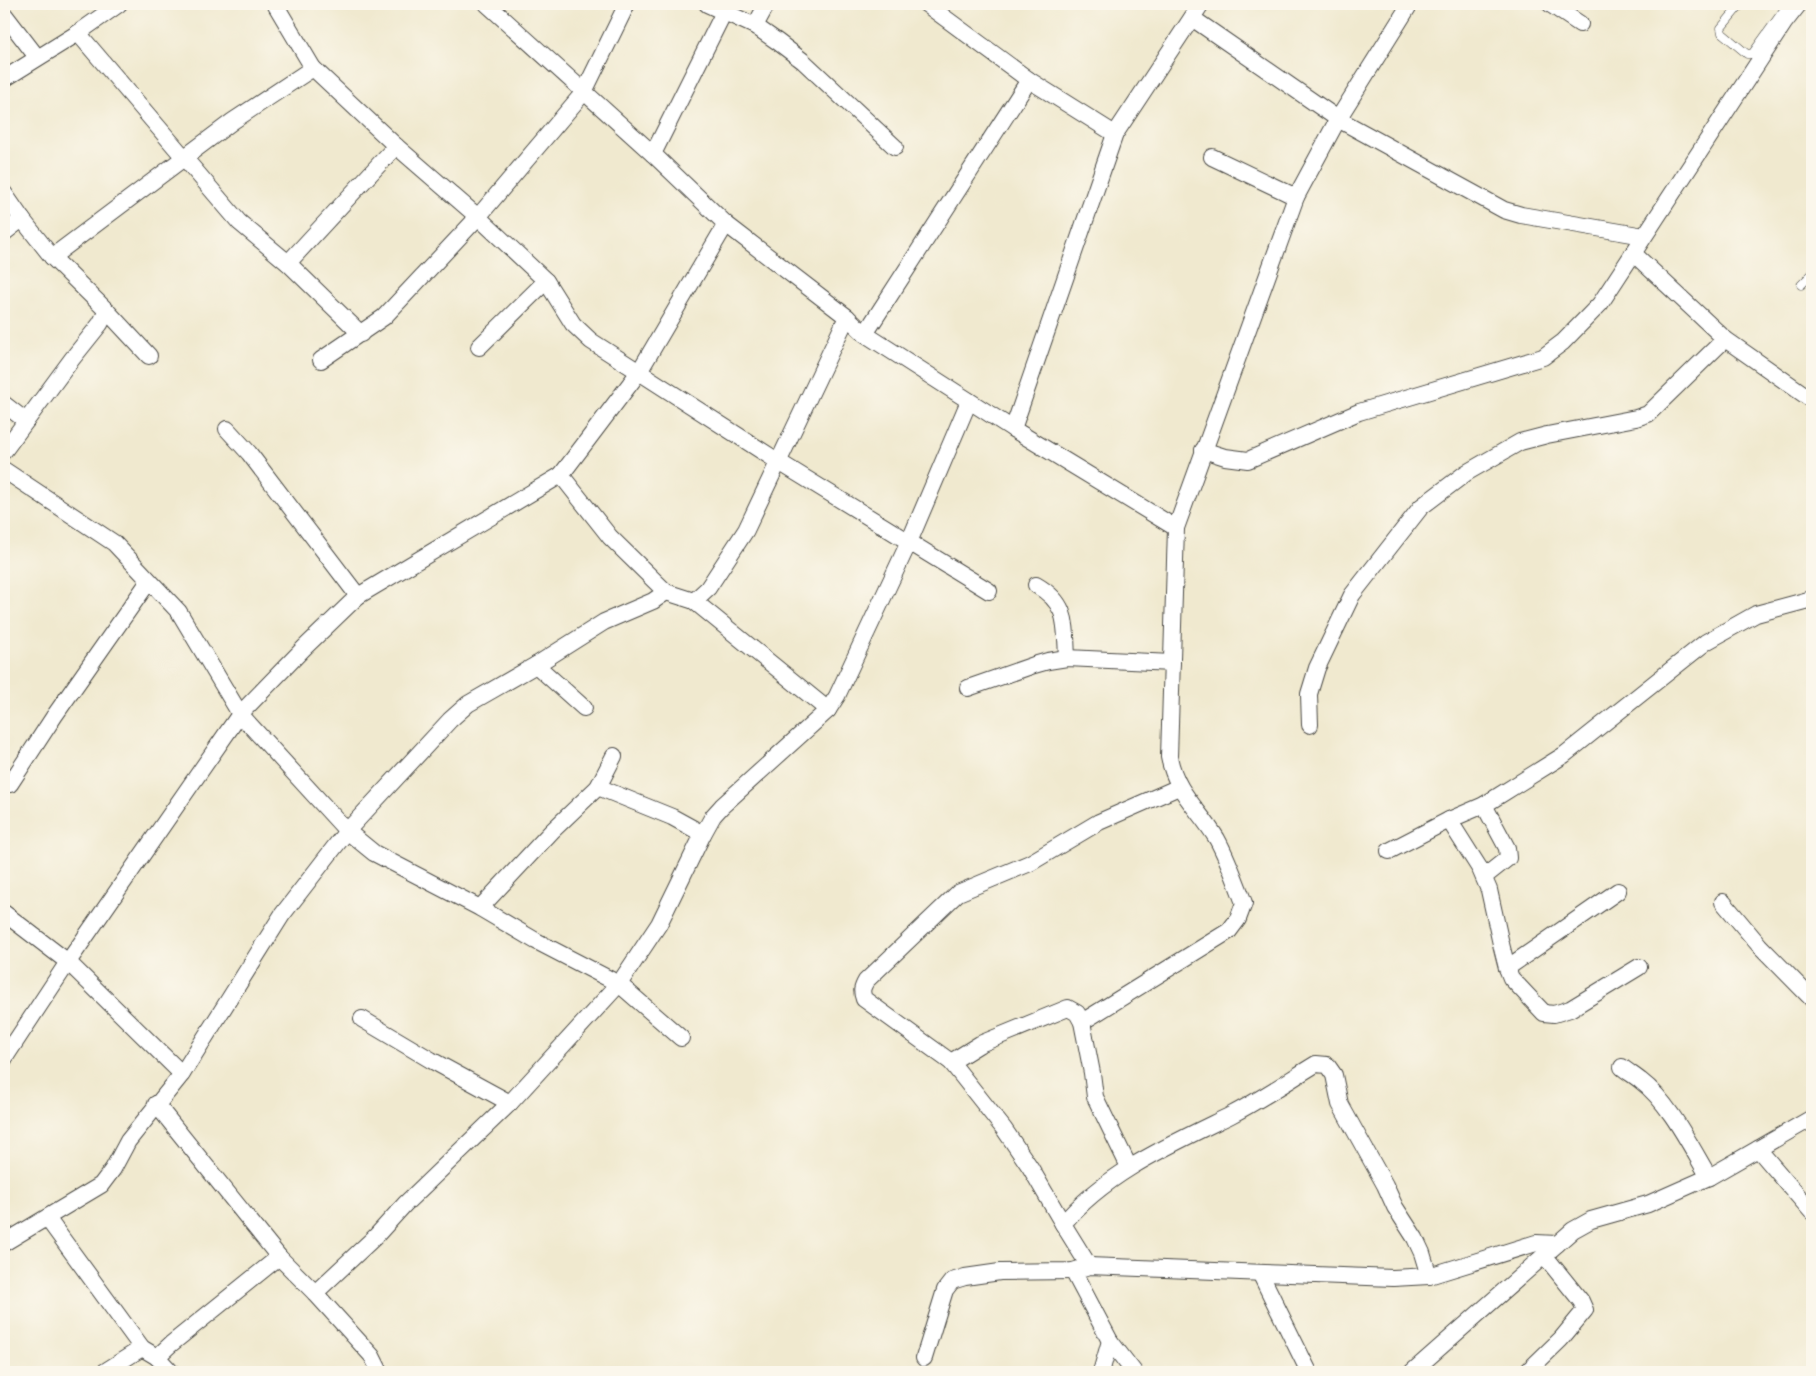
<svg xmlns="http://www.w3.org/2000/svg" width="1816" height="1376" font-family="'Gochi Hand',sans-serif">
<style>
.lines{fill:none;stroke-linecap:round;stroke-linejoin:round}
.service-casing{stroke:#494844;stroke-width:9}
.minor-casing{stroke:#494844;stroke-width:18}
.service{stroke:#fff;stroke-width:8}
.minor{stroke:#fff;stroke-width:16}
</style>
<rect width="100%" height="100%" fill="#fbf7ec"/>
<filter id="ink" filterUnits="userSpaceOnUse"><feTurbulence type="fractalNoise" baseFrequency=".02" numOctaves="2"/><feDisplacementMap in="SourceGraphic" scale="10" xChannelSelector="R" yChannelSelector="G"/><feConvolveMatrix kernelMatrix="1 2 1 2 8 2 1 2 1" color-interpolation-filters="sRGB"/></filter>
<filter id="wash" filterUnits="userSpaceOnUse"><feTurbulence type="fractalNoise" baseFrequency=".0096" numOctaves="4" result="noise"/><feDisplacementMap in="SourceGraphic" scale="20" xChannelSelector="R" yChannelSelector="G"/><feGaussianBlur stdDeviation="1.12" result="paint"/><feColorMatrix in="noise" values="0 0 0 0 0 0 0 0 0 0 0 0 0 0 0 0 0 1.4 0 .05"/><feComposite in="paint" operator="in"/></filter>
<g filter="url(#wash)">
<rect width="100%" height="100%" fill="#f0e9cf"/>
</g>
<g filter="url(#ink)">
<g class="lines">
<!-- service casing -->
<g class="service-casing">
<g id="service">
<path d="M1741,4L1721,28L1722,33L1747,54H1752L1788,4"/>
<path d="M1801,285L1812,274"/>
</g>
</g>
<!-- minor casing -->
<g class="minor-casing">
<g id="minor">
<path d="M275,4L313,68L396,146L478,217L546,281L573,324L591,341L779,462L989,591"/>
<path d="M487,4L653,154L726,224L847,317L865,334L1013,429L1176,528"/>
<path d="M707,4L755,26L778,42L803,61L895,147"/>
<path d="M926,4L1029,80L1115,134"/>
<path d="M1550,4L1580,24"/>
<path d="M4,14L37,57"/>
<path d="M1192,18L1338,119L1504,210L1521,215L1644,236"/>
<path d="M755,26L767,4"/>
<path d="M78,33L239,222L288,263L361,334"/>
<path d="M4,79L78,33L119,4"/>
<path d="M653,154L724,12"/>
<path d="M1212,157L1296,197"/>
<path d="M4,193L22,219L52,257L107,311L149,356"/>
<path d="M4,233L22,219"/>
<path d="M1633,253L1725,339L1812,400"/>
<path d="M52,257L233,121L313,68"/>
<path d="M288,263L396,146"/>
<path d="M865,334L1029,80"/>
<path d="M479,347L546,281"/>
<path d="M321,360L384,317L478,217L584,92L627,4"/>
<path d="M4,404L26,421"/>
<path d="M227,429L249,453L358,596"/>
<path d="M1013,429L1115,134L1201,4"/>
<path d="M1203,450L1225,457L1248,460L1359,412L1543,357L1563,342L1600,304L1784,23L1799,4"/>
<path d="M4,451L72,359L100,324L107,311"/>
<path d="M4,470L114,543L179,612L240,714L347,831L374,853L480,908L536,941L619,984L681,1038"/>
<path d="M561,475L610,537L666,592L694,601L828,710"/>
<path d="M1036,585C1069,604 1065,624 1067,658"/>
<path d="M694,601L708,588L746,530L847,317"/>
<path d="M536,665L584,708"/>
<path d="M968,688L1034,665L1048,661L1067,658L1172,663"/>
<path d="M1310,725L1309,694L1317,668L1352,595L1421,507L1466,473L1520,442L1547,435L1636,418L1648,414L1725,339"/>
<path d="M10,784L55,715L149,581"/>
<path d="M598,787L672,817L703,834"/>
<path d="M1449,820L1480,869L1489,890L1501,944L1507,968L1511,978L1544,1013L1554,1014L1570,1009L1639,967"/>
<path d="M1389,851L1449,820L1484,805L1564,755L1706,642L1756,614L1812,599"/>
<path d="M1484,877L1508,858L1507,848L1484,805"/>
<path d="M1723,902L1759,945L1812,999"/>
<path d="M480,908L552,831L598,787L614,756"/>
<path d="M4,913L68,962L182,1074"/>
<path d="M1507,968L1618,891"/>
<path d="M362,1019L431,1060L510,1103"/>
<path d="M1082,1022L1229,931L1238,919L1244,903C1236,882 1228,859 1217,839C1199,809 1176,793 1169,757L1176,528L1296,197L1338,119L1410,4"/>
<path d="M4,1059L68,962L240,714L304,648L358,596L561,475L639,372L726,224"/>
<path d="M951,1062L980,1044L1068,1008L1077,1013L1082,1022L1092,1073L1095,1097L1129,1167"/>
<path d="M1622,1067C1628,1072 1635,1076 1641,1081C1669,1102 1691,1147 1709,1177"/>
<path d="M156,1104L279,1257L315,1293L372,1356L380,1372"/>
<path d="M1758,1149L1812,1212"/>
<path d="M47,1218L142,1348L157,1357L171,1344L279,1257"/>
<path d="M1063,1224L1030,1167L1004,1129L951,1062L864,999C861,991 862,988 866,981L958,893L1030,863L1099,822L1179,787"/>
<path d="M4,1243L101,1185L113,1169L128,1141L182,1074L282,915L347,831L450,720L468,704L536,665L604,622L653,601L666,592"/>
<path d="M1089,1266L1063,1224C1105,1173 1172,1144 1231,1115C1260,1100 1288,1081 1316,1064L1327,1065L1334,1075L1340,1104L1385,1185L1395,1207L1415,1238L1422,1253L1429,1276"/>
<path d="M1073,1271L1110,1341L1134,1372"/>
<path d="M1260,1273L1309,1372"/>
<path d="M315,1293L376,1236L405,1204L510,1103L619,984L659,924L703,834L713,816L722,806L828,710L837,696L909,542L969,401"/>
<path d="M157,1357L171,1372"/>
<path d="M924,1358L945,1290L952,1281L965,1277L1000,1272L1073,1271L1089,1266L1393,1278L1429,1276L1536,1243L1557,1244"/>
<path d="M104,1372L142,1348"/>
<path d="M1101,1372L1110,1341"/>
<path d="M1412,1372L1573,1230L1591,1220L1648,1204L1709,1177L1812,1118"/>
<path d="M1527,1372L1561,1339L1585,1310L1581,1301L1544,1255"/>
</g>
</g>
<!-- service -->
<use href="#service" class="service"/>
<!-- minor -->
<use href="#minor" class="minor"/>
</g>
</g>
<!-- margin -->
<rect width="1816" height="1376" fill="none" stroke="#fbf7ec" stroke-width="20"/>
</svg>
